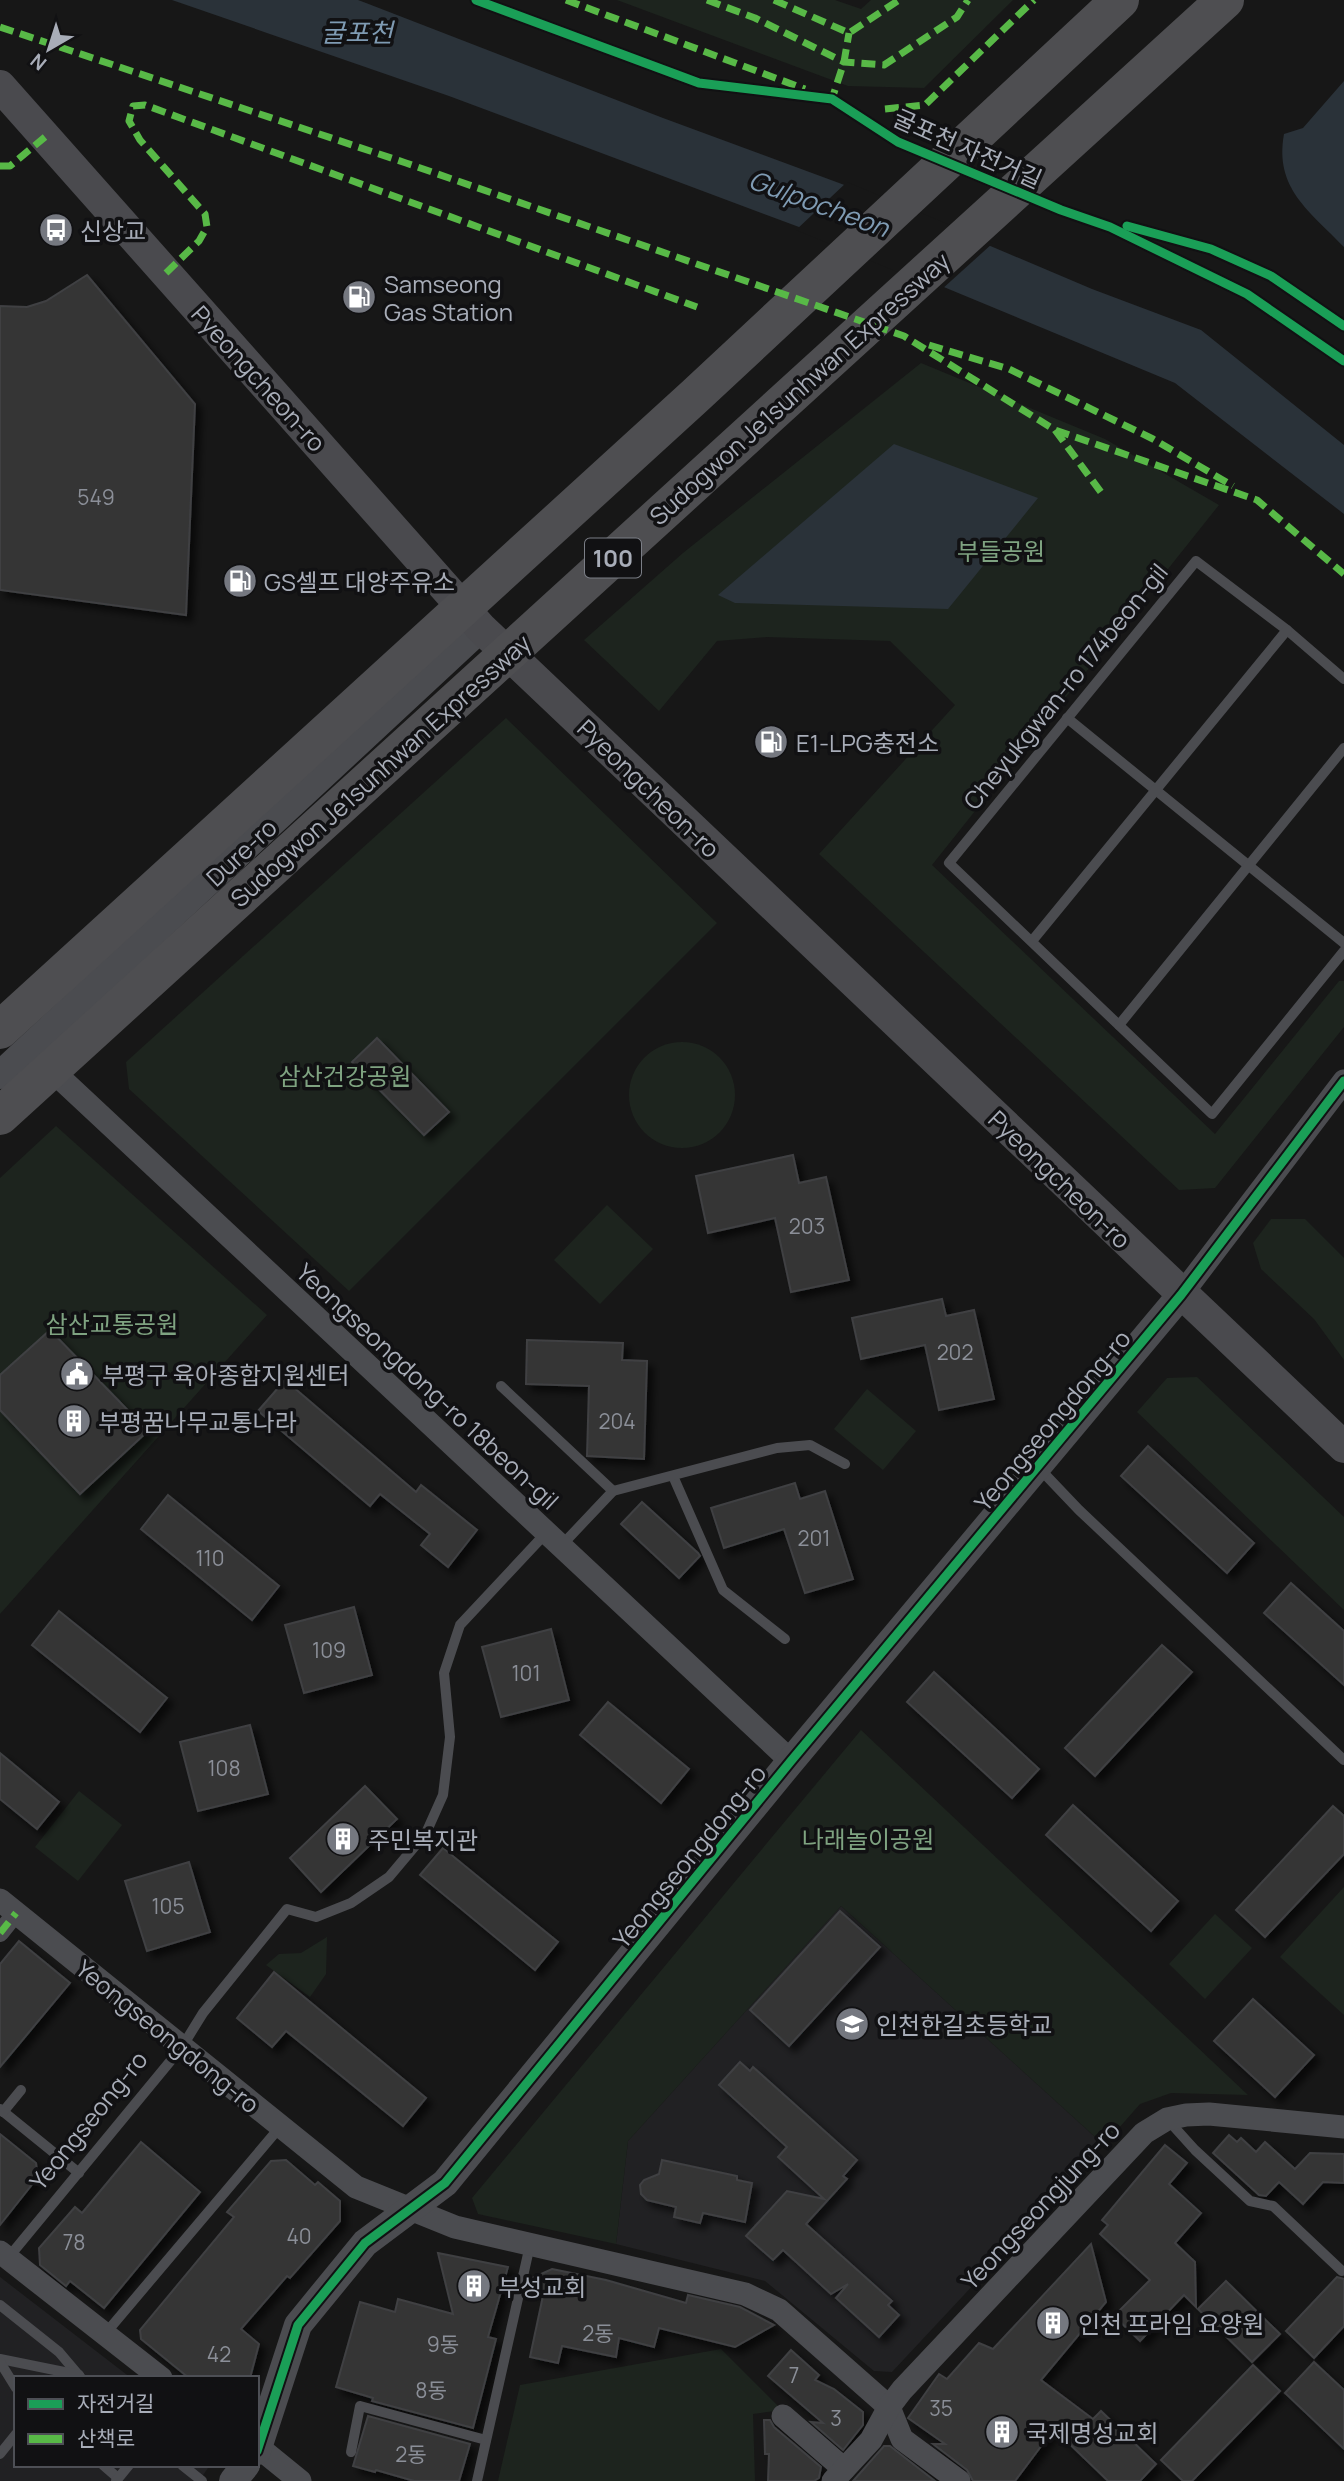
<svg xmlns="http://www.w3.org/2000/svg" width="1344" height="2481" font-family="Manrope,'Noto Sans KR',sans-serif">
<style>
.built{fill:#212123}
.green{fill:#1d241e}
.water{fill:#2a3239}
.pier{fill:#171717}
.building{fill:#353536;stroke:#3f4043;stroke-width:2;filter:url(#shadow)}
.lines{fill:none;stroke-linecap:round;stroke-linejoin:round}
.service{stroke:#4b4c50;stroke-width:10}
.pedestrian{stroke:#4b4c50;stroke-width:18}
.minor{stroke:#4b4c50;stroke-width:23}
.tertiary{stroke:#4b4c50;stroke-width:28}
.secondary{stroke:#4a4a4e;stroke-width:32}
.motorway-bridge{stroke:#4e4e51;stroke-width:38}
.quiet{stroke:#58b947;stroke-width:7;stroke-dasharray:14 7;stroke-linecap:butt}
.cycleway-casing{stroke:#111113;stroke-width:13}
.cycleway{stroke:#1a9f57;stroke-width:9}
.labels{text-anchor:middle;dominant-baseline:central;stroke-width:7;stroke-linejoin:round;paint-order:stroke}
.number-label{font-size:21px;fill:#8b8f98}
.shield{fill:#111113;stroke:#7b7e86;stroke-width:2}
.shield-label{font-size:23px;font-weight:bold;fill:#a8adb8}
.street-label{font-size:24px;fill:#a8adb8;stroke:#111113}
.poi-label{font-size:24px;fill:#a8adb8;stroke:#111113;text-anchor:start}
.park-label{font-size:24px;fill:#7fa381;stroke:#111113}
.water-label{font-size:26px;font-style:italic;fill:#7f9bb3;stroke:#111113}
</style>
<defs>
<filter id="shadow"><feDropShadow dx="6" dy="6" stdDeviation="3.5" flood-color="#0009"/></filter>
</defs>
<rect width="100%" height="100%" fill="#171717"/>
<!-- built -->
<g class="built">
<path d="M841,1906L1104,2145L892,2372L874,2371L765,2281L616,2244L628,2141Z"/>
<path d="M0,2277L131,2378H16V2465H210L199,2481H0Z"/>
</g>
<!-- green -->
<g class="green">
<path d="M617,0H835L861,9L871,0H1013L924,88L848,86Z"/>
<path d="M921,363L1105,439L1219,505L932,865L1215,1134L1339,981H1344V1027L1215,1188L1179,1190L819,854L955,705L890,641L767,637L717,641L659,711L584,640L683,553Z"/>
<path d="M506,718L717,923L349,1291L129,1089L126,1062Z"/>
<circle cx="682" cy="1095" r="53"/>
<path d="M56,1126L267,1315L0,1614V1178Z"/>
<path d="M607,1205L653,1249L600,1304L554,1260Z"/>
<path d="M1271,1219H1305L1344,1258V1360L1314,1319L1261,1269L1253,1243Z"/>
<path d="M1197,1377L1344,1517V1610L1137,1412L1167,1378Z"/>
<path d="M867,1389L916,1431L883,1470L834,1429Z"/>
<path d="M861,1730L1248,2095L1171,2093L1140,2104L1104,2145L841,1906L628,2141L616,2244L478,2214L472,2198Z"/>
<path d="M79,1791L122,1825L78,1881L35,1847Z"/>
<path d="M1344,1887V2015L1280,1957Z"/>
<path d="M1215,1914L1252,1948L1205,1999L1169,1964Z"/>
<path d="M327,1937L326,1974L310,1997L266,1965L279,1954L301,1953Z"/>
<path d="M721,2349L782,2410L753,2414L755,2481H498L520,2385Z"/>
</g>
<!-- water -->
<g class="water">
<path d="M172,0H358L366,3L663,118L858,190L1092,289L1201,330L1344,445V514L1175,383L799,227L449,96Z"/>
<path d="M1344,81V247C1310,211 1274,189 1284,134L1303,128Z"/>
<path d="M894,444L1038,498L948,609L735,603L718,595Z"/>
</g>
<!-- pier -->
<path class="pier" d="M847,182L859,187L993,243L941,290L796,230Z"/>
<!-- building -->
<g class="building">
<path d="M87,275L195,404L186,615L0,590V306L27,307L46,301Z"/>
<path d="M377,1038L449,1112L424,1135L352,1062Z"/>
<path d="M793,1155L799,1183L826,1177L849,1280L791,1292L775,1218L708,1233L696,1176Z"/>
<path d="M942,1299L946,1316L974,1310L994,1399L939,1410L925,1345L861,1359L852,1318Z"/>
<path d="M50,1330L148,1431L80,1494L0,1410V1375Z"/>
<path d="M527,1340L623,1343L622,1360L647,1361L644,1459L587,1456L589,1386L526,1384Z"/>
<path d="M285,1380L416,1492L421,1485L477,1530L448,1567L421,1545L430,1534L380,1494L370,1506L258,1411Z"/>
<path d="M1148,1446L1254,1543L1227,1573L1121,1476Z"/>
<path d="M795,1483L800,1499L825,1491L853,1579L805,1593L784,1529L724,1548L711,1508Z"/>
<path d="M168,1495L279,1586L252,1620L141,1529Z"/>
<path d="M642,1502L698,1553L700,1556L679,1578L621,1524Z"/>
<path d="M1291,1583L1344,1631V1685L1264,1613Z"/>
<path d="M354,1607L372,1675L304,1693L285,1625Z"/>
<path d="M59,1611L167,1698L140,1732L32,1645Z"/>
<path d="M551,1629L569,1700L501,1717L482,1647Z"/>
<path d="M1162,1645L1192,1672L1095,1776L1065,1748Z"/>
<path d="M934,1672L1039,1769L1012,1798L907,1702Z"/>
<path d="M608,1702L689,1769L661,1803L580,1735Z"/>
<path d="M250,1725L268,1794L198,1811L180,1742Z"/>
<path d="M0,1753L59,1802L37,1829L0,1799Z"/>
<path d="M365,1786L397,1819L321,1892L290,1858Z"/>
<path d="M1073,1805L1178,1901L1151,1931L1046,1835Z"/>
<path d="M1333,1806L1344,1816V1854L1265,1937L1236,1910Z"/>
<path d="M443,1848L558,1942L535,1970L420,1875Z"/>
<path d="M189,1862L210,1932L147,1951L125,1881Z"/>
<path d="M840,1911L880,1947L789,2046L750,2010Z"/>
<path d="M19,1941L70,1983L0,2067V1964Z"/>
<path d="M274,1972L426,2098L403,2126L286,2031L272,2047L237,2018Z"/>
<path d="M1253,1999L1314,2055L1275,2097L1214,2041Z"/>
<path d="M740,2062L750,2071L753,2067L857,2160L843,2176L847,2179L806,2224L892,2301L888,2305L899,2315L879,2337L836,2298L848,2284L831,2294L783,2250L773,2260L746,2236L787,2191L824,2199L778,2157L787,2147L719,2085Z"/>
<path d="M0,2134L36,2163L38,2177L0,2225Z"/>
<path d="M1229,2135L1237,2142L1241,2138L1256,2152L1265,2142L1295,2169L1310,2153L1344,2154V2183L1323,2182L1303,2204L1279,2182L1266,2196L1259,2195L1213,2153Z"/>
<path d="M141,2142L200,2192L104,2308L70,2281L66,2286L40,2265L39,2248L75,2207L82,2213Z"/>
<path d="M1165,2145L1187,2163L1169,2184L1201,2213L1175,2243L1195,2262L1196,2307L1184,2295L1140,2341L1114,2316L1150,2280L1100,2234L1108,2225L1102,2220Z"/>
<path d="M286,2160L315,2185L318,2182L340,2201V2221L290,2278L287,2276L241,2329L259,2344L250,2378H189L141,2339L140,2330L234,2217L227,2212L271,2161Z"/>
<path d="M662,2160L737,2176V2180L752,2183L745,2222L703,2213L700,2223L674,2217L676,2207L647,2200L641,2194L640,2185L644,2180L659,2174Z"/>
<path d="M1091,2244L1106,2302L1041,2380L1093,2419L1101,2411L1156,2464L1140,2481H1108L1054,2429L1015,2481H973L967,2470L933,2444H945L908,2418L939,2374L947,2379L979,2343L993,2349Z"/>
<path d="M438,2253L508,2267L488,2337L496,2339L473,2428L372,2401L373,2398L336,2387L360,2302L395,2312L398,2299L453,2314Z"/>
<path d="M552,2269L606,2280L686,2303L688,2295L740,2307L774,2325L735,2347L659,2328L654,2347L619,2338L616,2357L562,2346L558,2363L530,2357L544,2291L528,2289L530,2279Z"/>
<path d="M1337,2277L1344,2279V2326L1314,2358L1286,2331Z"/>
<path d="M1226,2281L1280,2334L1252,2362L1198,2309Z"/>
<path d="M791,2350L819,2375L815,2380L834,2389L863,2412V2425L843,2450L811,2422L823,2423L768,2376Z"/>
<path d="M1314,2362L1344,2390V2449L1285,2393Z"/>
<path d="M1253,2365L1280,2391L1192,2481H1183L1161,2460Z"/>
<path d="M368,2416L470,2444L459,2481H414L376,2470L375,2472L353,2466Z"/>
<path d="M764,2420H770L774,2427L821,2467L819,2478L814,2481H768L769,2454H765Z"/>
<path d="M884,2446H890L935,2481H853Z"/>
</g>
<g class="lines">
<!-- service -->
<g class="service">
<path d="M1344,679L1287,630L1196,561L949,863L1212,1114L1344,951"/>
<path d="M1067,718L1344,943"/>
<path d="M1032,941L1287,630"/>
<path d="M1119,1025L1344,748"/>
<path d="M501,1386L613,1491"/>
<path d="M1038,1467L1079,1510L1344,1760"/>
<path d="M673,1476L723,1590L785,1639"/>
<path d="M561,1546L613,1491L777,1448L810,1445L845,1464"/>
<path d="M0,2109L79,2173"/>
<path d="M3,2112L21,2090"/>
<path d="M1167,2119L1195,2150L1250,2201L1273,2206L1342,2271"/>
<path d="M8,2258L182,2047L203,2013L287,1909L316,1917L351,1903L389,1877L426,1833L443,1795L450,1737L444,1673L460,1625L546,1533"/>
<path d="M0,2305L59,2352L81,2378"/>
<path d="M105,2334L280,2127"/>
<path d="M0,2359L79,2375"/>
<path d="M0,2362L16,2388"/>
<path d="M351,2452L360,2406L486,2440"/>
<path d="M0,2454L16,2434"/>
<path d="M103,2465L118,2478"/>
<path d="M182,2465L202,2481"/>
<path d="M116,2481L129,2465"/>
<path d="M477,2481L530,2245"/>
</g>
<!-- pedestrian -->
<path class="pedestrian" d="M0,1933L16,1913"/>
<!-- minor -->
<g class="minor">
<path d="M44,1063L791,1761"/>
<path d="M1181,1295L1344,1081"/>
<path d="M0,1900L356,2187L455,2227L745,2294L779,2310L889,2407L902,2439L959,2481"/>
<path d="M0,2252L161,2378"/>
<path d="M783,2416L844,2469"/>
<path d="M257,2446L300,2481"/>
<path d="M833,2481L871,2440L889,2407L902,2390L1144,2133L1167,2119L1186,2115L1209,2114L1344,2127"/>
</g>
<!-- tertiary -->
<g class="tertiary">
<path d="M0,1075L481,628"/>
<path d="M257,2451L298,2325L365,2243L445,2183L791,1761L1181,1295"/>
<path d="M233,2481L246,2465"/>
</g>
<!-- secondary -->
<path class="secondary" d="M0,86L481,628L1344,1447"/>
<!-- motorway-bridge -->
<g class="motorway-bridge">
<path d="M0,1030L695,396L1120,0"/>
<path d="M0,1116L1225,0"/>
</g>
<!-- quiet -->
<g class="quiet">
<path d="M566,0L805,89"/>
<path d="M707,0L755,18L844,62L884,65L957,17L968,0"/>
<path d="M774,0L849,33L899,0"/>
<path d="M0,27L406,163L904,336L1055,430L1257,500L1344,574"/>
<path d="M828,98L832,99L844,62L849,33"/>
<path d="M885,109L925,105L1034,0"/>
<path d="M0,166H10L45,137"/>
<path d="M166,273L199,241L207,227L205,214L140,140L129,121L133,106L145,105L697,307"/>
<path d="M929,345L1009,369L1153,439L1233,486"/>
<path d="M1055,430L1103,495"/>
<path d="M0,1933L16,1913"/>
</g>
<!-- cycleway casing -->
<g class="cycleway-casing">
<g id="cycleway">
<path d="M476,0L699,83L832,99L898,142L1061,210L1110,227L1247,294L1344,361"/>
<path d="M1127,226L1211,249L1271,276L1344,326"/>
<path d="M257,2451L298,2325L365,2243L445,2183L791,1761L1181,1295L1344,1081"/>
</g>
</g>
<!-- cycleway -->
<use href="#cycleway" class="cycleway"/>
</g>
<!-- icons -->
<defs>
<g id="bus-disc" transform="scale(1.75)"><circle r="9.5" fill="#757880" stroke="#111113"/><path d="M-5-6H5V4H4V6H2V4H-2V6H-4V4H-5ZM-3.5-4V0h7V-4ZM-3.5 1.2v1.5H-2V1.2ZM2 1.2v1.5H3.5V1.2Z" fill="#fff"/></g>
<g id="fuel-disc" transform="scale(1.75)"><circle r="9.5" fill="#757880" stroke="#111113"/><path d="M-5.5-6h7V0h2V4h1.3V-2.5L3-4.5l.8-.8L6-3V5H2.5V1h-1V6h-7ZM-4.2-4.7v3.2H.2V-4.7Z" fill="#fff"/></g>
<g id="civic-disc" transform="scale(1.75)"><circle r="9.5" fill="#757880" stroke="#111113"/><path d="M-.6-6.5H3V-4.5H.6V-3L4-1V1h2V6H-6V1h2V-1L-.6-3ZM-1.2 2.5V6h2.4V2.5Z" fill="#fff"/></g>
<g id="building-disc" transform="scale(1.75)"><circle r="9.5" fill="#757880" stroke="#111113"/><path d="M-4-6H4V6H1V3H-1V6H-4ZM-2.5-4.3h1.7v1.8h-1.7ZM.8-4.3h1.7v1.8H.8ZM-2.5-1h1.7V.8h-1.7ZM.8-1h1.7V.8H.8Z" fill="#fff"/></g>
<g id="school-disc" transform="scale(1.75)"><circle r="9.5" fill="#757880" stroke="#111113"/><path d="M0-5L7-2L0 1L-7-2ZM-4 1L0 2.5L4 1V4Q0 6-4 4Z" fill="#fff"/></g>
</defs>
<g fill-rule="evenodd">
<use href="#bus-disc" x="56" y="230"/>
<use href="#fuel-disc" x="359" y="297"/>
<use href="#fuel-disc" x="240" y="581"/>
<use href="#fuel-disc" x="771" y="742"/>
<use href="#civic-disc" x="77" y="1374"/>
<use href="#building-disc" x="74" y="1421"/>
<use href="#building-disc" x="343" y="1839"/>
<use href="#school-disc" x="852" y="2024"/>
<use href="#building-disc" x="474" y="2286"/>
<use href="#building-disc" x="1053" y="2323"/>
<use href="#building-disc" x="1002" y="2432"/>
</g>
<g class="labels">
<!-- number labels -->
<g class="number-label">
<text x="96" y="497">549</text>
<text x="807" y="1226">203</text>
<text x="955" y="1352">202</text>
<text x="617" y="1421">204</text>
<text x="814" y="1538">201</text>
<text x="210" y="1558">110</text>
<text x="329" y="1650">109</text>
<text x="526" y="1673">101</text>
<text x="224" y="1768">108</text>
<text x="168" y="1906">105</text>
<text x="299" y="2236">40</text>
<text x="74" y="2242">78</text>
<text x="598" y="2333">2동</text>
<text x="443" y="2344">9동</text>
<text x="219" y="2354">42</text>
<text x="794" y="2375">7</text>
<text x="431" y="2390">8동</text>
<text x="941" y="2408">35</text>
<text x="836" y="2418">3</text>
<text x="411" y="2454">2동</text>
</g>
<!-- shield labels -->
<rect class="shield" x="585" y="538.5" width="56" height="39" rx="5"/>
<g class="shield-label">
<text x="613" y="558">100</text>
</g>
<!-- street labels -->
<g class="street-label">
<text transform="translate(968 148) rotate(24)">굴포천 자전거길</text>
<text transform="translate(259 378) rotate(48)">Pyeongcheon-ro</text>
<text transform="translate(799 388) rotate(-42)">Sudogwon Je1sunhwan Expressway</text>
<text transform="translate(1065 686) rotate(-51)">Cheyukgwan-ro 174beon-gil</text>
<text transform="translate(380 770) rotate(-42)">Sudogwon Je1sunhwan Expressway</text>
<text transform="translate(649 788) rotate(44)">Pyeongcheon-ro</text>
<text transform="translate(241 852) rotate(-43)">Dure-ro</text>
<text transform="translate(1060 1179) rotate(44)">Pyeongcheon-ro</text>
<text transform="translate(428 1386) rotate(43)">Yeongseongdong-ro 18beon-gil</text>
<text transform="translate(1052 1420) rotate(-50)">Yeongseongdong-ro</text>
<text transform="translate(689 1856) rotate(-51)">Yeongseongdong-ro</text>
<text transform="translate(168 2036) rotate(39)">Yeongseongdong-ro</text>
<text transform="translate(88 2120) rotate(-51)">Yeongseong-ro</text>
<text transform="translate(1040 2205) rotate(-47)">Yeongseongjung-ro</text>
</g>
<!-- poi labels -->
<g class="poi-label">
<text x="80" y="230">신상교</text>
<text x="384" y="283">Samseong<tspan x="384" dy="28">Gas Station</tspan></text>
<text x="264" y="581">GS셀프 대양주유소</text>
<text x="796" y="742">E1-LPG충전소</text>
<text x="102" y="1374">부평구 육아종합지원센터</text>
<text x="98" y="1421">부평꿈나무교통나라</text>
<text x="368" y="1839">주민복지관</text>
<text x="876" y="2024">인천한길초등학교</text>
<text x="498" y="2286">부성교회</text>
<text x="1078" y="2323">인천 프라임 요양원</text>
<text x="1026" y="2432">국제명성교회</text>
</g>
<!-- park labels -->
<g class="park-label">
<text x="1001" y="550">부들공원</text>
<text x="345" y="1075">삼산건강공원</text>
<text x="112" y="1323">삼산교통공원</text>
<text x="868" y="1838">나래놀이공원</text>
</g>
<!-- water labels -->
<g class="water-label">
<text x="357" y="32">굴포천</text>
<text transform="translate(819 203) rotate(20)">Gulpocheon</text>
</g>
</g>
<!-- legend -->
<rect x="14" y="2376" width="245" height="91" fill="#111113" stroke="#4d4f55" stroke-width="2"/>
<rect x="28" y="2399" width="35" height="10" fill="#1a9f57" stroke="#4d4f55" stroke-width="2"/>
<text x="77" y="2411" font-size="21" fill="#a8adb8">자전거길</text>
<rect x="28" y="2434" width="35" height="10" fill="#58b947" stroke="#4d4f55" stroke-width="2"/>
<text x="77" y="2446" font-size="21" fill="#a8adb8">산책로</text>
<!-- north arrow -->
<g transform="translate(49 49) rotate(219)" stroke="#111113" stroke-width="5" paint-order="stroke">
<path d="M0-5L12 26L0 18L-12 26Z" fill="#a8adb8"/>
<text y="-10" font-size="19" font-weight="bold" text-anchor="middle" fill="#a8adb8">N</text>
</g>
</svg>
